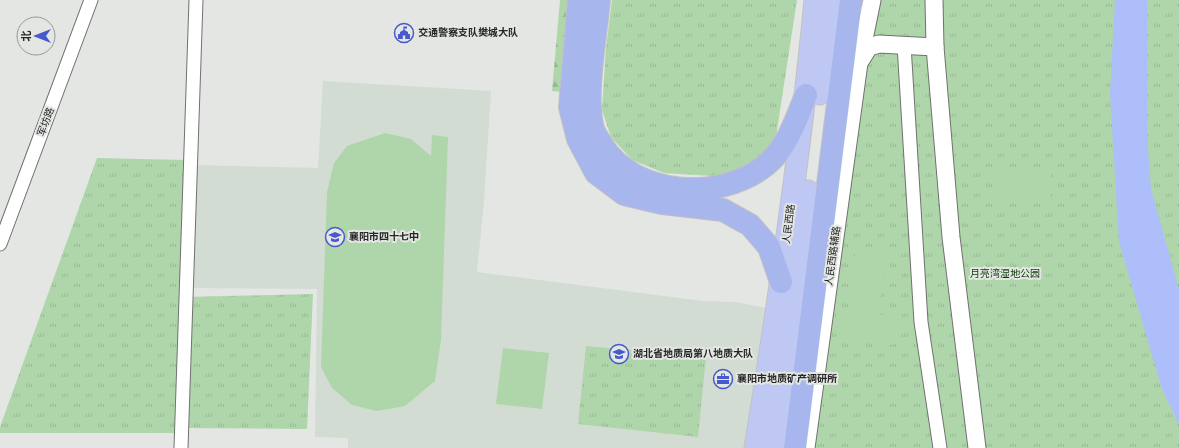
<svg xmlns="http://www.w3.org/2000/svg" width="1179" height="448" font-family="'Varela Round','Noto Sans SC',sans-serif">
<style>
.built{fill:#d3dcd2}
.forest{fill:url(#forest-firs)}
.park{fill:url(#park-tufts)}
.pitch{fill:#afd6aa}
.water{fill:#aebefa}
.lines{fill:none;stroke-linecap:round;stroke-linejoin:round}
.minor-casing{stroke:#6f726f;stroke-width:15}
.tertiary-casing{stroke:#6f726f;stroke-width:19}
.primary-casing{stroke:#c2c2c2;stroke-width:23}
.trunk-casing{stroke:#c2c2c2;stroke-width:24}
.minor{stroke:#fff;stroke-width:13}
.tertiary{stroke:#fff;stroke-width:17}
.primary{stroke:#bec8f2;stroke-width:21}
.trunk{stroke:#a8b6ee;stroke-width:22}
.labels{text-anchor:middle;dominant-baseline:central;stroke-width:4;stroke-linejoin:round;paint-order:stroke}
.poi-label{font-size:10px;font-weight:bold;fill:#242524;stroke:#e3e6e3;text-anchor:start}
.street-label{font-size:10px;fill:#242524;stroke:#e3e6e3}
.park-label{font-size:10px;fill:#0a3a06;stroke:#e3e6e3}
</style>
<defs>
<pattern id="forest-firs" width="22" height="20" patternUnits="userSpaceOnUse"><rect width="22" height="20" fill="#afd6aa"/><path d="M5 1l3.5 6h-7zM16 11l3.5 6h-7z" fill="#96b892"/></pattern>
<pattern id="park-tufts" width="24" height="20" patternUnits="userSpaceOnUse"><rect width="24" height="20" fill="#afd6aa"/><path d="M3 7l-1-3M5 7V3M7 7l1-3M15 17l-1-3M17 17v-4M19 17l1-3" fill="none" stroke="#96b892"/></pattern>
</defs>
<rect width="100%" height="100%" fill="#e3e6e3"/>
<!-- built -->
<path class="built" d="M323,81L491,91L484,202L477,272L703,301L735,302L777,310L755,448H348V438L315,437L317,289L189,288L192,165L318,168Z"/>
<!-- forest -->
<path class="forest" d="M560,0H579L571,93L552,91Z"/>
<!-- park -->
<g class="park">
<path d="M612,0H797L775,143L744,171L712,176L664,173L632,160L611,137L602,110L606,48Z"/>
<path d="M878,0H1179V448H806L859,63Z"/>
<path d="M97,158L185,160L176,433H0V427Z"/>
<path d="M313,294L307,429L182,428L186,297Z"/>
<path d="M586,346L706,357L698,437L578,424Z"/>
</g>
<!-- pitch -->
<g class="pitch">
<path d="M385,133L411,139L431,156L432,135L448,137L441,340L435,381L405,406L377,411L352,405L332,388L321,367L327,192L334,163L347,146Z"/>
<rect x="998" y="170" width="52" height="30"/>
<path d="M856,247L887,251L879,312L848,308Z"/>
<path d="M844,309L897,317L893,345L840,338Z"/>
<path d="M503,348L549,353L542,409L496,404Z"/>
</g>
<!-- water -->
<path class="water" d="M1115,0H1147V134L1151,189L1179,289V425L1162,389L1119,242L1110,94Z"/>
<g class="lines">
<!-- minor casing -->
<g class="minor-casing">
<g id="minor">
<path d="M904,45L921,322L940,448"/>
<path d="M0,244L91,0"/>
<path d="M181,448L196,0"/>
</g>
</g>
<!-- tertiary casing -->
<g class="tertiary-casing">
<g id="tertiary">
<path d="M934,0L935,47L951,237L977,448"/>
<path d="M860,59L872,0"/>
<path d="M806,448L859,63L869,47L879,44L935,47"/>
</g>
</g>
<!-- primary casing -->
<g class="primary-casing">
<g id="primary">
<path d="M820,94L832,0"/>
<path d="M755,448C779,299 801,150 815,0"/>
<path d="M775,448L808,191"/>
</g>
</g>
<!-- trunk casing -->
<g class="trunk-casing">
<g id="trunk">
<path d="M579,0L570,107L578,139L596,173L624,194L662,203L723,210L750,225L769,247L781,282"/>
<path d="M599,0C596,35 584,96 593,129C595,135 599,140 602,145C634,197 720,202 766,165C787,148 796,120 806,95"/>
<path d="M795,448L851,0"/>
</g>
</g>
<!-- minor -->
<use href="#minor" class="minor"/>
<!-- tertiary -->
<use href="#tertiary" class="tertiary"/>
<!-- primary -->
<use href="#primary" class="primary"/>
<!-- trunk -->
<use href="#trunk" class="trunk"/>
</g>
<!-- icons -->
<defs>
<g id="civic-ring" transform="scale(1)"><circle r="9.5" fill="#e3e6e3" stroke="#4858cd" stroke-width="1.5"/><path d="M-.6-6.5H3V-4.5H.6V-3L4-1V1h2V6H-6V1h2V-1L-.6-3ZM-1.2 2.5V6h2.4V2.5Z" fill="#4858cd"/></g>
<g id="school-ring" transform="scale(1)"><circle r="9.5" fill="#e3e6e3" stroke="#4858cd" stroke-width="1.5"/><path d="M0-5L7-2L0 1L-7-2ZM-4 1L0 2.5L4 1V4Q0 6-4 4Z" fill="#4858cd"/></g>
<g id="university-ring" transform="scale(1)"><circle r="9.5" fill="#e3e6e3" stroke="#4858cd" stroke-width="1.5"/><path d="M0-5L7-2L0 1L-7-2ZM-4 1L0 2.5L4 1V4Q0 6-4 4Z" fill="#4858cd"/></g>
<g id="office-ring" transform="scale(1)"><circle r="9.5" fill="#e3e6e3" stroke="#4858cd" stroke-width="1.5"/><path d="M-6-3h4V-5.5h4V-3h4V5H-6ZM-1-4.5V-3h2v-1.5ZM-6 0V1H6V0Z" fill="#4858cd"/></g>
</defs>
<g fill-rule="evenodd">
<use href="#civic-ring" x="404" y="33"/>
<use href="#school-ring" x="335" y="237"/>
<use href="#university-ring" x="619" y="354"/>
<use href="#office-ring" x="723" y="379"/>
</g>
<g class="labels">
<!-- poi labels -->
<g class="poi-label">
<text x="418" y="33">交通警察支队樊城大队</text>
<text x="349" y="237">襄阳市四十七中</text>
<text x="633" y="354">湖北省地质局第八地质大队</text>
<text x="737" y="379">襄阳市地质矿产调研所</text>
</g>
<!-- street labels -->
<g class="street-label">
<text transform="translate(46 122) rotate(-69)">军坊路</text>
<text transform="translate(789 224) rotate(-83)">人民西路</text>
<text transform="translate(833 256) rotate(-82)">人民西路辅路</text>
</g>
<!-- park labels -->
<g class="park-label">
<text x="1005" y="274">月亮湾湿地公园</text>
</g>
</g>
<!-- north arrow -->
<g transform="translate(36 36) rotate(270)"><circle r="19" fill="#e3e6e3" stroke="#979997"/>
<path d="M0-3L7 15L0 10L-7 15Z" fill="#4858cd"/>
<text y="-6" font-size="11" font-weight="bold" text-anchor="middle" fill="#242524">北</text>
</g>
</svg>
